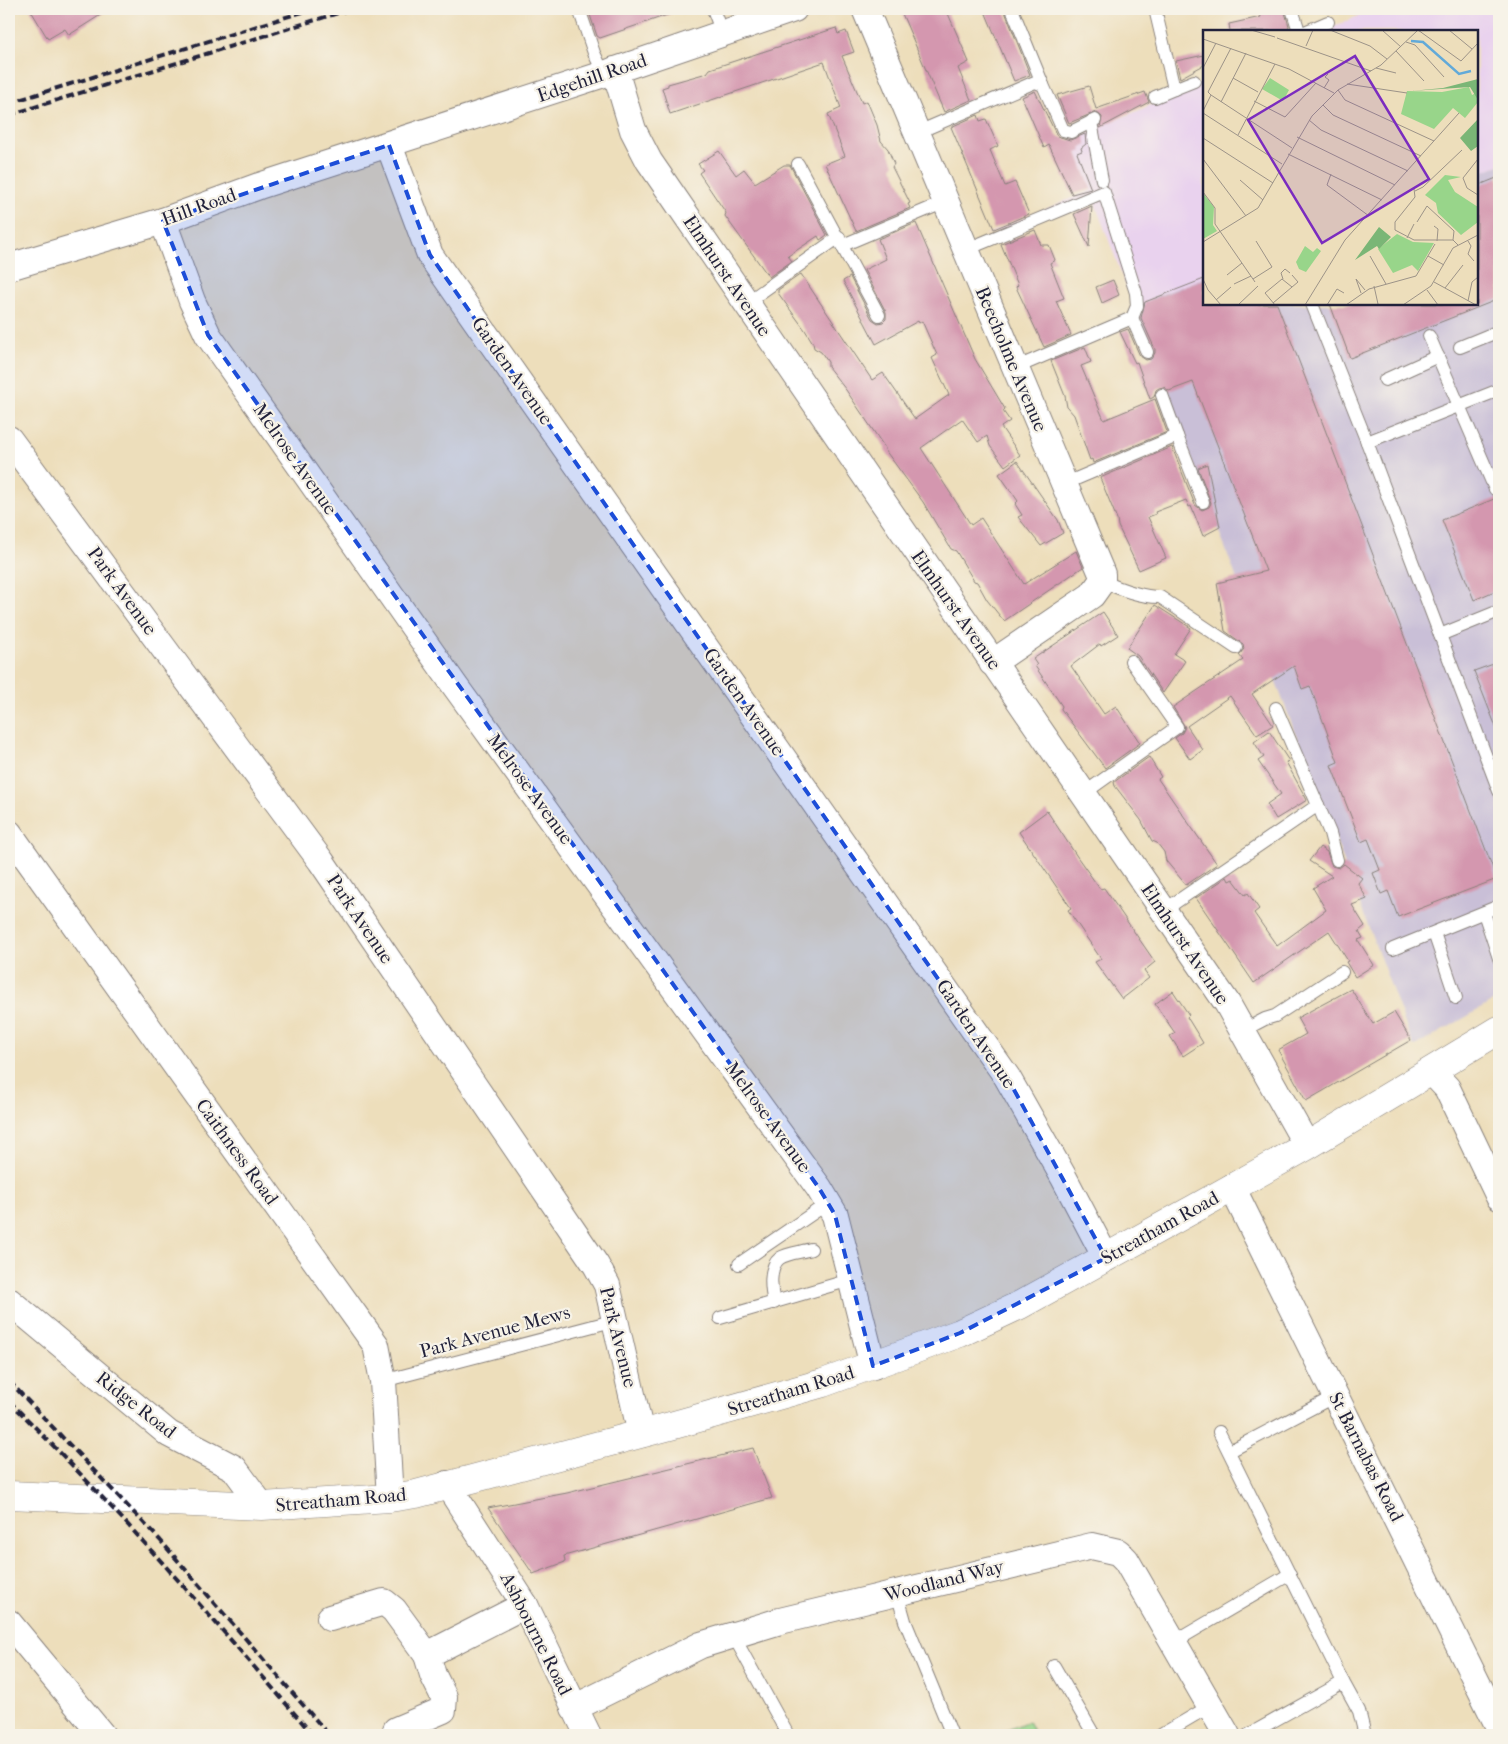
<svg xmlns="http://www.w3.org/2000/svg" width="1508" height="1744" font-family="'IM FELL French Canon',serif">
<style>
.built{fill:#e9d2ee}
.industrial{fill:#c9bfd7}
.green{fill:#98d58a;stroke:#5d7c62}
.building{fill:#d497af}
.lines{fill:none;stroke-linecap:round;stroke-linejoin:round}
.service-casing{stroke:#88807b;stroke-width:14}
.minor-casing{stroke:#88807b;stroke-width:28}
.primary-casing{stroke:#88807b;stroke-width:29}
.service{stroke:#fff;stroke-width:12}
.minor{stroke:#fff;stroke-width:26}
.primary{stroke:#fff;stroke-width:28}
.rail{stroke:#22223b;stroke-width:4;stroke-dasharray:8 4;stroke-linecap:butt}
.marked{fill:#1d4ed8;fill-opacity:0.2;stroke:#1d4ed8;stroke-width:4;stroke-dasharray:10 6;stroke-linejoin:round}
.labels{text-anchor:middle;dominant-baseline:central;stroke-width:4.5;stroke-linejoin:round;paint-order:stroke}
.street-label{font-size:19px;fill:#22223b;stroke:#f7f3e8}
.inset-river{fill:none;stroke:#62aad9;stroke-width:2.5}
.inset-road{fill:none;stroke:#9c9388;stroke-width:1}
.view{fill:#7b2cbf;fill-opacity:0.15;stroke:#7b2cbf;stroke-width:2.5}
.inset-edge{fill:none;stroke:#22223b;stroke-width:2.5}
</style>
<rect width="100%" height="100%" fill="#f7f3e8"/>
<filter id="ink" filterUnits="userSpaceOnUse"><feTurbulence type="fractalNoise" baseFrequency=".02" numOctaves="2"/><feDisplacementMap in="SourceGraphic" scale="10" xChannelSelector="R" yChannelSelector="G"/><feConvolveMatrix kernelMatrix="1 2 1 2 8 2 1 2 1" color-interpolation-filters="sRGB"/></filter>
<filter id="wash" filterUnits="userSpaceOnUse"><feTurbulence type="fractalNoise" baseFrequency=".0096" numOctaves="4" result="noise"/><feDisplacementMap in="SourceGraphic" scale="20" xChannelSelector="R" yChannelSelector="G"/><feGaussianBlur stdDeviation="1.12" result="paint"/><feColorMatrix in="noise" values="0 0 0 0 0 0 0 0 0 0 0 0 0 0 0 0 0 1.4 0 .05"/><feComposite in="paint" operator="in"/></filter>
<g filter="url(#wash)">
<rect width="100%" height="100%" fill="#eddebb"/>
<!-- built -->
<g class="built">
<path d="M1375,9H1499V165L1477,174V31H1323Z"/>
<path d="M1204,82V278L1151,298L1139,320L1094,201L982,236L1091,190L1072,139Z"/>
</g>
<!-- industrial -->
<path class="industrial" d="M1499,165V998L1414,1047L1139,320L1151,298L1204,278V304H1477V174Z"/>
<!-- green -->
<path class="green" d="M1028,1721L1035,1735H996Z"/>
<g id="blocks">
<!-- building -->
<g class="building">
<path d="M30,9H110L69,35L65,29L48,39Z"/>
<path d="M588,9H675L676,12L600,38L597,36Z"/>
<path d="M900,9H946L969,62L958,68L971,100L944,112Z"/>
<path d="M984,9H1004L1030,75L1014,81Z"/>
<path d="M1259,9H1284L1289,26L1286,31H1230L1229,24L1261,17Z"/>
<path d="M836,28L838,34L846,31L854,52L842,56L862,103L867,101L877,125L881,141L888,149L894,164L892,167L910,203L908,204L910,208L856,231L825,164L845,156L828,114L841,108L824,62L670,114L662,88L668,86V84L707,73L710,69Z"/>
<path d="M1204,55V65L1180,78L1176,61Z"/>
<path d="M1089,86L1096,109L1145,92L1149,102L1100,128L1102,117L1096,112L1069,123L1057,95Z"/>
<path d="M1035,91L1057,136L1070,140L1085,134L1086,144L1081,148L1082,151L1077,153L1091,189L1072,194L1049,145L1044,148L1022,97Z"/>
<path d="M978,115L980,121L986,119L998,146L990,150L1005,186L1015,182L1029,214L994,229L951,127Z"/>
<path d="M719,151L736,175L744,169L755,183L784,165H790L827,235L820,240L818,236L788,256L792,261L769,277L725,216L726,213L699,173L703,170L698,164Z"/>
<path d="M1499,177V299L1350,358L1330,304H1477V186Z"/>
<path d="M1092,206L1089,247L1074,214Z"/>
<path d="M916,223L975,359L1005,409L1003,411L1010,421L1001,427L1020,455L1005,466L990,446L987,436L978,442L962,419L921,448L971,525L981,518L1024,584L1076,551L1083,567L1004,621L987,600L977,582L974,581L956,551L951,549L923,502L885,450V448L846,390L828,367V362L821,352L814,348L813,343L805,330L778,293V290L801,274L872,380L883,373L915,419L949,395L932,358L937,355L922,321L919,323L918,321L876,344L843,281L850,277L872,319L878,323L883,322L886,319V312L864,270L886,259L878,239Z"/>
<path d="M1035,230L1041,245H1049L1055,260L1050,263L1064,298L1056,301L1071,335L1044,347L1016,287L1018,285L1001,244Z"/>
<path d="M1204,279V304H1277L1497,879L1398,917L1388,891L1381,894L1373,873L1380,870L1368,839L1361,842L1331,765L1338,762L1310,686L1302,689L1294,666L1252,694L1273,725L1257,735L1230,696L1187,726L1203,750L1190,759L1175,738L1182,733L1185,727L1173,707L1243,660L1239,655L1244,649L1243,644L1225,631L1217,583L1266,571L1193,382L1169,391L1164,387L1159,388L1156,390L1154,397L1150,399L1137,362L1135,363L1120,332L1128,329L1140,356L1146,360L1151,359L1155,353V349L1141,318L1145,302Z"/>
<path d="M1113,280L1119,295L1102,303L1096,287Z"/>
<path d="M1085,347L1091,362L1081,366L1104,420L1155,399L1167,432L1093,463L1092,459L1090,460L1074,415L1067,407L1065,396L1051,361Z"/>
<path d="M1172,447L1195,505L1202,510L1209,507L1211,503L1198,468L1207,464L1220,527L1203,536L1191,506L1189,507L1186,500L1155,512L1156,514L1148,517L1166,558L1139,570L1118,526L1117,519L1100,478Z"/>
<path d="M1017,461L1058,520L1063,533L1041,546L1018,517L1022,515L1015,504L1018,501L999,474Z"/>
<path d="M1499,497V589L1474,600L1442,520Z"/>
<path d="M1155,605L1191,628L1174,654L1185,661L1163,693L1138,656L1127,648Z"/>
<path d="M1103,612L1118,635L1101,646L1100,644L1071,666L1104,714L1116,706L1140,743L1105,768L1061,709L1062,706L1035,666L1037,665L1033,659Z"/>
<path d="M1499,662V732H1498L1474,671Z"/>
<path d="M1269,731L1289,761L1286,762L1307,800L1276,819L1267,804L1281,794L1258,761L1264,757L1254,742Z"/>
<path d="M1149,757L1161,777L1158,779L1217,864L1186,885L1166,861L1164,852L1157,843L1152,841L1141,820L1115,786L1114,782Z"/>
<path d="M1047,811L1078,858L1100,889L1104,888L1155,962L1144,971L1149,978L1122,999L1095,962L1101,959L1068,910L1071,908L1019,832Z"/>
<path d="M1320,847L1327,852L1332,866L1339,868L1344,864L1362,878L1358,883L1367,899L1352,905L1365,926L1359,931L1363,938L1358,940L1374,965L1355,977L1346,962L1348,961L1329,931L1254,983L1196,898L1227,877L1229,881L1233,879L1245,895L1248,893L1259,909L1254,913L1277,946L1326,910L1313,888L1332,876L1309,861Z"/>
<path d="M1351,989L1373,1024L1394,1012L1411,1040L1306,1101L1278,1050L1306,1034L1297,1018Z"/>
<path d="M1173,991L1189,1015L1187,1017L1203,1043L1183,1056L1170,1036L1175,1033L1155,1004Z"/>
<path d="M753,1448L772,1498L564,1556L565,1562L533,1574L488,1508L567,1493Z"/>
</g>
</g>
</g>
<g filter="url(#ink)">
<use href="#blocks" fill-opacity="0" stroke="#88807b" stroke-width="1"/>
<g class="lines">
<!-- service casing -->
<g class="service-casing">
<g id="service">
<path d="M579,9L594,53L604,74"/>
<path d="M713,9L722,33"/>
<path d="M1012,9L1043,85"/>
<path d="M1155,9L1174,89L1194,81"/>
<path d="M1292,9L1299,31"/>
<path d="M1307,31L1328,22"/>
<path d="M1155,97L1174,89"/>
<path d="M1091,122L1102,180"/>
<path d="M916,133L1035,82L1043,85L1063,130L1071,132L1095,120"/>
<path d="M798,164L879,315"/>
<path d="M843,245L945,202"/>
<path d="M965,250L1104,192L1136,293L1137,306L1132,318"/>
<path d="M746,303L839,237"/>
<path d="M1312,304L1367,442L1499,791"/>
<path d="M1429,336L1495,489"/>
<path d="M1460,347L1499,331"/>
<path d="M1015,368L1132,318L1147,352"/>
<path d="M1385,380L1438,356"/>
<path d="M1162,395L1177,436"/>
<path d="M1367,442L1499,390"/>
<path d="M1064,484L1177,436L1203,502"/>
<path d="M1102,581C1120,589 1140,597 1160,597L1236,648"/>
<path d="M1440,635L1499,611"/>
<path d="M1276,708L1330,833L1337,860"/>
<path d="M1083,794L1177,727L1131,661"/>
<path d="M1163,911L1318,805"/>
<path d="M1484,913L1499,958"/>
<path d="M1434,933L1456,998"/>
<path d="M1393,949L1499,906"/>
<path d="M1242,1031L1265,1019L1275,1016L1342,972"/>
<path d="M739,1264L828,1203"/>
<path d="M774,1303C771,1290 768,1267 780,1258C787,1253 802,1252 811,1249"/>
<path d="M720,1318L850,1280"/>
<path d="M383,1381L616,1320"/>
<path d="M1219,1432L1343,1682L1248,1735"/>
<path d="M1230,1451L1335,1396"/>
<path d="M897,1593L905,1621L952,1735"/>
<path d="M733,1635L788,1735"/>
<path d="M1174,1642L1290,1574"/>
<path d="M1054,1666L1094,1735"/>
<path d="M1343,1682L1359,1711L1365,1735"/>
<path d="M1161,1735L1210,1706"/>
</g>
</g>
<!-- minor casing -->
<g class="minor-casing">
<g id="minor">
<path d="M865,9L1102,574V581L1092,595L992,663"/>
<path d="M615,70L633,130L649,161L1227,1003L1307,1146"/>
<path d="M389,145L430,255L1007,1077L1063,1176L1106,1258"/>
<path d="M163,221L192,301L208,335L455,686L819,1188L835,1215L873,1366"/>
<path d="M9,267L163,221L259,186L604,74L794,9"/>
<path d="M9,439L321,861L596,1265L607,1285L641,1434"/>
<path d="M9,833L376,1345L383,1381L390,1498"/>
<path d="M1432,1072L1447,1088L1499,1197"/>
<path d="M1232,1187L1499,1727"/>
<path d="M9,1301L169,1434L234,1468L262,1506"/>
<path d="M447,1484L525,1605L588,1735"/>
<path d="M330,1618L384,1602L394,1610L427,1655"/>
<path d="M9,1623L102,1735"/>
<path d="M574,1708L701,1645L780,1621L1092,1546L1118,1552L1126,1560L1227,1735"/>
<path d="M396,1730L443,1710L444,1697L433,1675L427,1655L525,1605"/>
</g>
</g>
<!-- primary casing -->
<g class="primary-casing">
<path id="primary" d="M9,1495L262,1506L390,1498L416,1494L674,1425L823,1383L960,1333L1020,1305L1201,1205L1307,1146L1499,1030"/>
</g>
<!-- service -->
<use href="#service" class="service"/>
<!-- minor -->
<use href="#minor" class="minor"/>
<!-- primary -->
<use href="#primary" class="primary"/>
<!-- rail -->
<g class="rail">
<path d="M9,103L312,9"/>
<path d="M9,115L351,9"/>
<path d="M9,1381L160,1540L329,1735"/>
<path d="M9,1401C116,1507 215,1621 313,1735"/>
</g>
</g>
</g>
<!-- marked area -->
<path class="marked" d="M389,145L430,255L1007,1077L1106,1258L960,1333L873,1366L835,1215L819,1188L208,335L163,221Z"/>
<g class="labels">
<!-- street labels -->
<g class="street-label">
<text transform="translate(592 78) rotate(-19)">Edgehill Road</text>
<text transform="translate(199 207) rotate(-20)">Hill Road</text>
<text transform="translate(727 276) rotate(56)">Elmhurst Avenue</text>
<text transform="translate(1011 359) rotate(67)">Beecholme Avenue</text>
<text transform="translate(512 371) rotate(55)">Garden Avenue</text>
<text transform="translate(295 459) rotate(55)">Melrose Avenue</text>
<text transform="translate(122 591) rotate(54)">Park Avenue</text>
<text transform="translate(956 610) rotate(55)">Elmhurst Avenue</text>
<text transform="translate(744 702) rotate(55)">Garden Avenue</text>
<text transform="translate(530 789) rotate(54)">Melrose Avenue</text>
<text transform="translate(360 919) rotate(56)">Park Avenue</text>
<text transform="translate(1185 944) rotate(56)">Elmhurst Avenue</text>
<text transform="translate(976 1034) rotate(56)">Garden Avenue</text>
<text transform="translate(768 1117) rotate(54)">Melrose Avenue</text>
<text transform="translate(237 1152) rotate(54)">Caithness Road</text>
<text transform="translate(1160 1228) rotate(-29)">Streatham Road</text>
<text transform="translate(495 1332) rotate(-15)">Park Avenue Mews</text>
<text transform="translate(618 1337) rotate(76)">Park Avenue</text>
<text transform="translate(791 1391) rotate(-17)">Streatham Road</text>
<text transform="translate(136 1405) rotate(38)">Ridge Road</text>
<text transform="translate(1366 1457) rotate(63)">St Barnabas Road</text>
<text transform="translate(341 1500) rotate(-5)">Streatham Road</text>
<text transform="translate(944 1581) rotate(-14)">Woodland Way</text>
<text transform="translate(536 1634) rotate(63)">Ashbourne Road</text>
</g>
</g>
<!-- overview -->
<g transform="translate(1203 30)">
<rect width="275" height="275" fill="#eddebb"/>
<path d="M67,48L86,60L80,71L59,59ZM266,57L269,65L275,62V72L262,88L250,78L231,99L198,84L204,61L239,62ZM242,145L258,147L245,150L252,162L275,177V192L258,205L235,183L233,173L222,165ZM0,163L11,177L10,195L14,201L0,209ZM194,204L210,212L231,213L215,241L209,235L190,243L175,219ZM102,216L110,222L114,218L118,221L103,242L96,239L93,232Z" fill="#98d58a"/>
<path d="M275,49V70L267,57L208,61L240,58ZM275,89V116L268,121L257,108ZM176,197L188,207L176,219L174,216L152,230Z" fill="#7ab676"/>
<path class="inset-river" d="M208,11L220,12L256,44L268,41"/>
<path class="inset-road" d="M48,0L72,7M127,0L167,16L184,29M179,0L198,17M215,0L258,31L275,13M246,0L269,19M74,8L168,41M0,9L86,39L131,63M203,12L212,15L241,47M103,16L110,0M193,21L221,51M0,38L13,13M173,38L193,43M30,48L55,62M144,54L204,63M121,58L126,50L122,47L125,44M135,60L142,70L231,111M8,65L89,118M51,71L82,87L113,53M18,72L43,23M120,75L130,85L218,126M0,81L8,65L5,62L28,18M0,83L79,134M106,90L118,100L205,141M35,105L72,34M94,107L192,155M0,108L70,153M85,124L179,170M0,129L43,186M275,129L260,148L264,158L275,165M128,144L124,155L166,186M37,150L60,170M211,159L212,167L192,192V200L211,210H250L255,215M212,161L220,157L259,120M0,162L12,178V194L52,252M214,192L224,176L251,201L250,210M231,196L235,199L234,211M204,208L211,194M265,211L268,216L265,224L271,231M0,212L55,178L109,86L135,60L178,35L215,0M167,226L183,254M225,226L241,235M24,245L39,233M0,249L5,260L18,275M50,249L69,237L53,211M80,249L78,243L82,239L87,243M231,252L273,275M31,254L48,246M171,256L175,274M242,258L260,235M224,260L235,275M158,263L153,249L162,260M13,270L28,257M265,271L269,252L275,247M70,273L95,252L89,245M35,275L55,256M72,275L62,263L79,249L89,257M102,275L142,210L256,83M124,275L134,259L141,263M143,275L166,259L213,246L232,214M200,275L228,256L250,218L275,205"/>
<path class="view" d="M152,26L226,149L119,213L45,90Z"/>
<rect width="275" height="275" class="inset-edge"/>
</g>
<!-- margin -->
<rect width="1508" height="1744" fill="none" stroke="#f7f3e8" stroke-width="30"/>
</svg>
